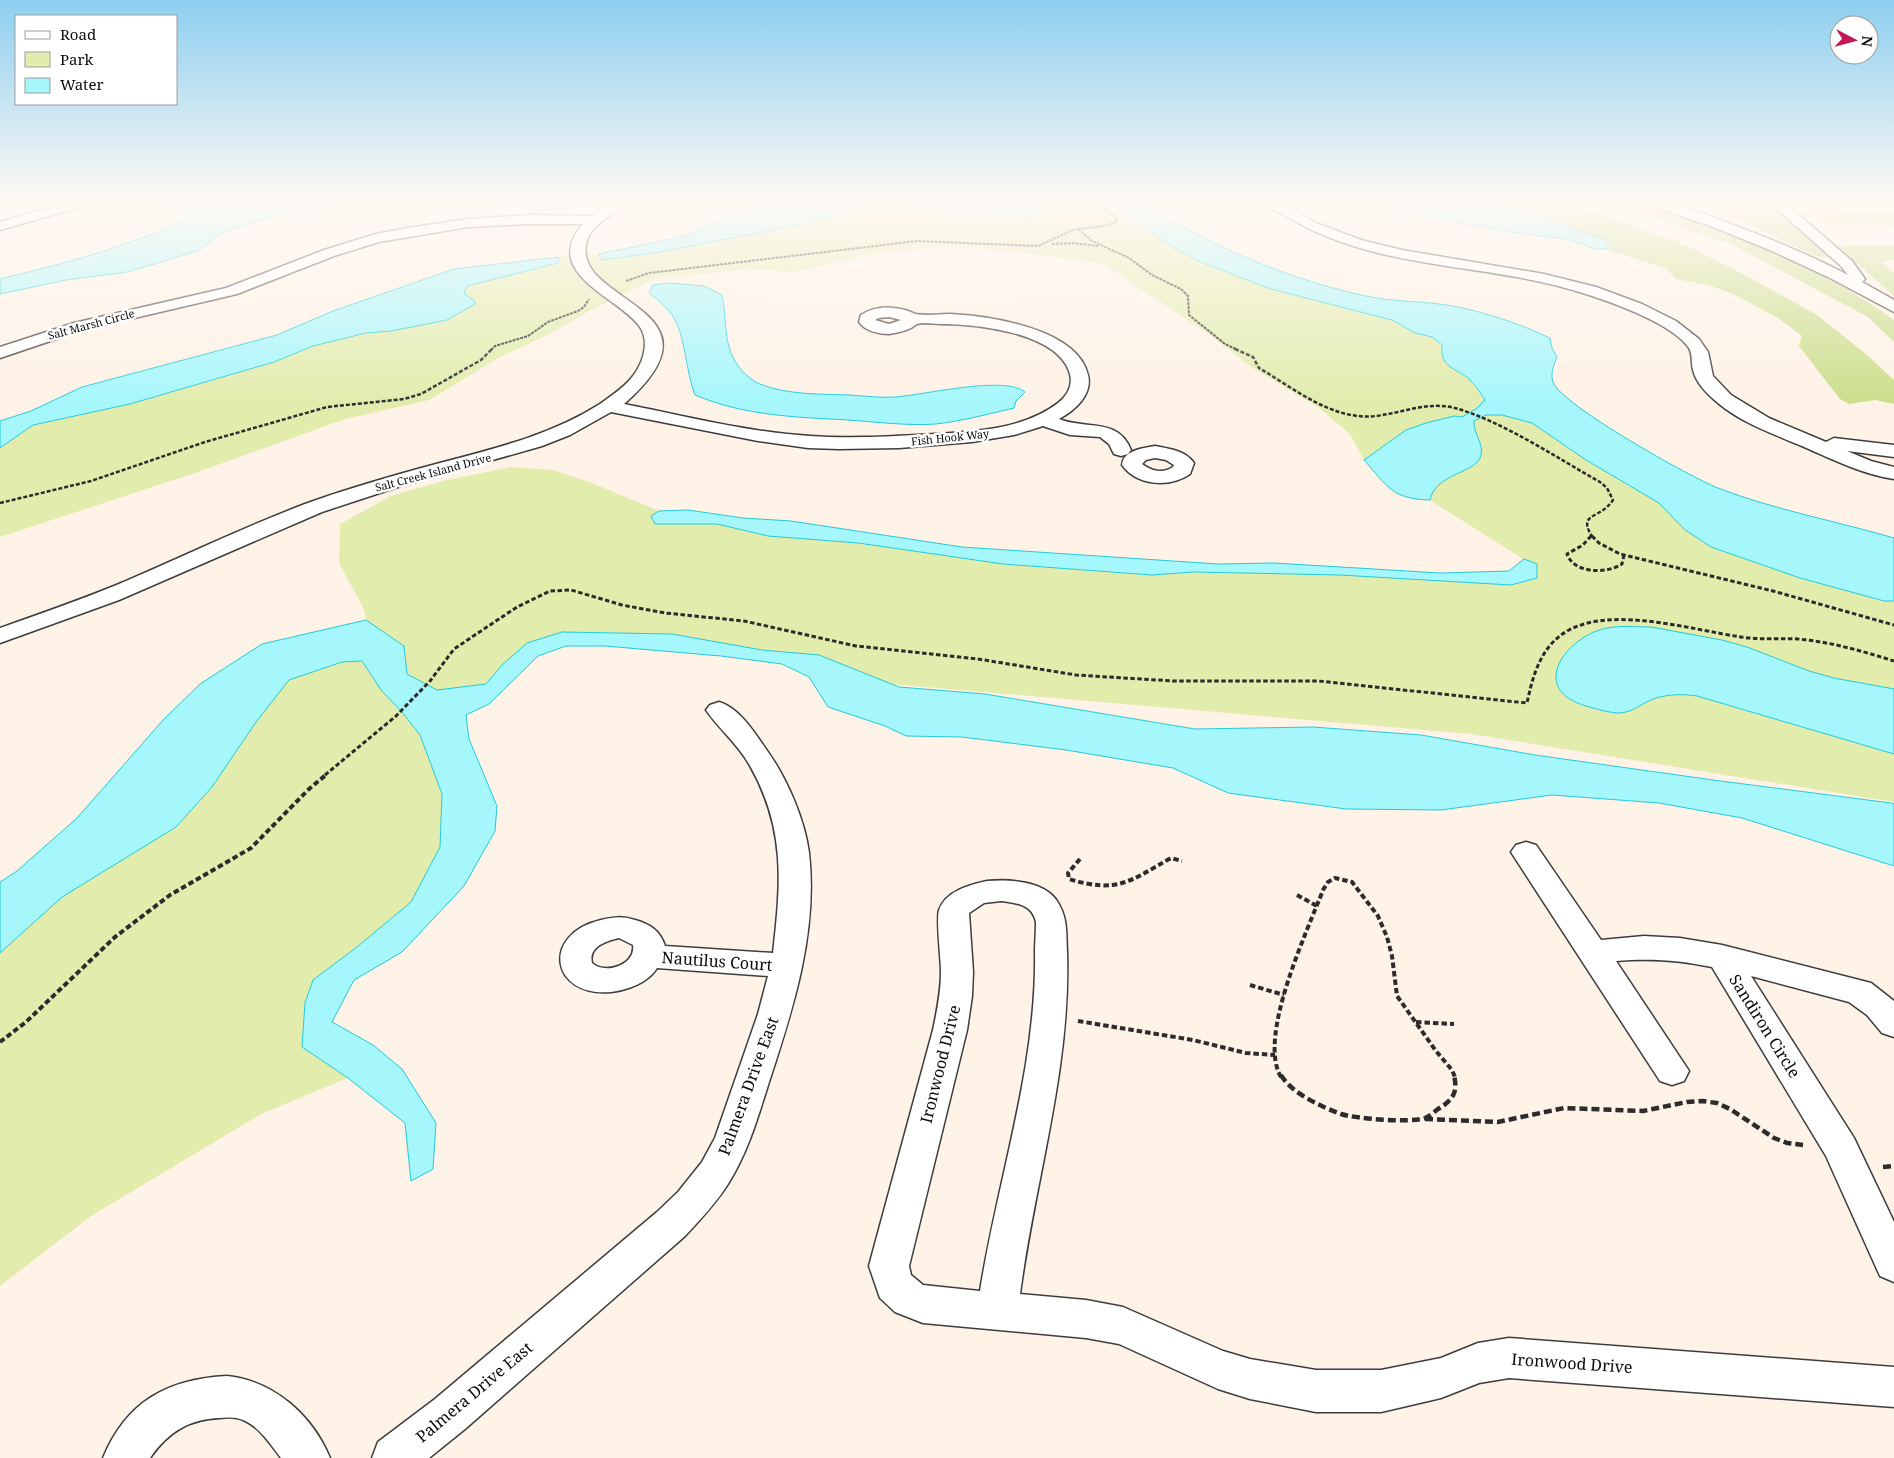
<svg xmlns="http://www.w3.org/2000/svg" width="1894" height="1458" font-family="'Noto Serif',serif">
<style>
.green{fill:#e2ecad}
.forest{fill:#cbde8b}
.water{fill:#a5f7fc;stroke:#26cad9}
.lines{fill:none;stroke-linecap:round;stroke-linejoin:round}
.minor-casing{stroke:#3d3d3d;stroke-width:3}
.path-far4{stroke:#2c2c2c;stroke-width:2;stroke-dasharray:3 1;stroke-linecap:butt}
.path-far3{stroke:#2c2c2c;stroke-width:2.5;stroke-dasharray:4 2;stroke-linecap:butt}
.path-far2{stroke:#2c2c2c;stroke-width:3;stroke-dasharray:4.5 2.5;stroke-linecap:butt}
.path-far1{stroke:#2c2c2c;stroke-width:4;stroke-dasharray:5.5 3;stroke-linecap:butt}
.path{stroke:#2c2c2c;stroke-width:4.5;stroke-dasharray:8 4;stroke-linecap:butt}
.minor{fill:#fff;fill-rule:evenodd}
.labels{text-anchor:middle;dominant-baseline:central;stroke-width:5;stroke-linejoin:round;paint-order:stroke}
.far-street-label{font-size:11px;fill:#0a0a0a;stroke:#fff}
.near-street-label{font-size:16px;fill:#0a0a0a;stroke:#fff}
</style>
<rect width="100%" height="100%" fill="#fff2e6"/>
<!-- green -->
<path class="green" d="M1029,201H1109L1110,205L1126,214L1147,230L1203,263L1271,289L1392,320L1415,333L1432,337L1442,346L1441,353L1454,369L1470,380L1485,400L1532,423L1586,460L1659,503L1711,547L1800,578L1884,601H1894V802L1471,734L809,677L782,664L721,656L605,646H566L538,656L489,704L466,715L469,739L497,806L495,831L464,886L402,952L354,980L332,1022L373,1045L402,1069L436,1123L433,1169L411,1181L405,1123L348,1078L261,1114L91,1216L0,1286V882L17,871L77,818L164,719L200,684L262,644L366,620L364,609L339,563L340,524L391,496L447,480L511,467L553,470L592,483L659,511L688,510L743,518L791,521L962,547L1218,564L1274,563L1440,573L1509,571L1523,559L1430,500L1414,499L1396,494L1364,460L1350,434L1318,407L1253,368L1210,335L1104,264L1024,253L953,247L880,252L796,272L749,269L654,279L593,309L548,335L500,357L429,400L345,419L192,474L0,537V448L33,425L130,404L274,362L313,346L366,333L391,331L447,320L474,304V300L464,295L467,286L558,263L559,257L599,254L602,260L655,253L804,224L836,215L870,202L991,214H1015L1021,217L1041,215L1040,209Z"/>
<!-- forest -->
<g class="forest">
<path d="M1472,201H1558L1620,221L1692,248L1754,280L1817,315L1866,354L1894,380V404L1875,400L1849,404L1840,399L1799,346L1802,336L1778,318L1731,293L1708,285L1676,279L1667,269L1605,249L1610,245L1605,240L1531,213Z"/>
<path d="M1606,201C1616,201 1626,200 1636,201C1658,204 1681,215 1701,223C1769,248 1835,277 1894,320V342L1868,317L1731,244Z"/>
<path d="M1683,201H1830C1850,216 1870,213 1894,212V226L1821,222L1794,211L1801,229L1828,255L1827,257H1818L1750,225Z"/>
<path d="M1849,245L1894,246V260L1881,262L1894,273V296L1839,247Z"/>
</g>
<!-- water -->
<g class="water">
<path d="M166,201H371L294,211L241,226L223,232L198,251L127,272L66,280L0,294V279C66,263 121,249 183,221L180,213L167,205Z"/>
<path d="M375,201H593C562,219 520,206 487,204C449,202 412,201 375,201Z"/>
<path d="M768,201H1029L1042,212L1041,215L1021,217L1015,214H991L870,202L836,215L804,224L655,253L602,260L599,254L686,236Z"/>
<path d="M1109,201H1149C1156,218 1176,223 1191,231C1245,260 1305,283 1366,296C1394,302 1424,301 1453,306C1488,313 1518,323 1550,338L1552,348L1557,357C1554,364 1550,374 1553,382C1561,405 1692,478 1718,488C1775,510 1836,521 1894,538V601H1884L1800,578L1711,547L1684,529L1659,503L1586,460L1532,423L1502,415H1486L1474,421C1473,433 1484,444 1481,455C1477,474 1436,472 1430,500C1392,499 1387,486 1364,460L1406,430L1426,423L1454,416L1462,417L1476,409L1485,400C1481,394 1476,386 1470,380C1456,367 1440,369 1442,345L1432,337L1415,333L1392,320L1271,289L1203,263L1174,248L1126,214L1110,205Z"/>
<path d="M1390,201H1472L1531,213L1605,240L1611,245L1605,249H1596L1567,239L1509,232L1408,213Z"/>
<path d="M559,257L558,263L467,286L464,294L474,300L475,304L447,320L391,331L366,333L313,346L274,362L130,404L33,425L0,448V421L31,411L82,387L277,335L333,311L454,269Z"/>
<path d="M669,283L704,286L722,295C727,318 723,341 735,361C740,370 750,380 760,384C787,395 821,394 850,395C865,396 881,398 895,397C924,395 1005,375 1025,392L1016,401L1014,408C989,414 962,421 936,424C907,426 877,422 848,420C795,417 745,416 695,395C685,370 686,335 672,315C666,306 657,299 649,293L653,285Z"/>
<path d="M688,510L743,518L791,521L962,547L1218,564L1274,563L1440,573L1509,571L1524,559L1537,564V578L1511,585L1340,575L1193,572L1152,575L1003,564L858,543L768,536L717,524H655L651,516L659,511Z"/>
<path d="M366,620L404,646L407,674L437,690L486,684L502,665L527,643L562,632L672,634L762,650L819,655L899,687L985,694L1195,729L1313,727L1421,735L1535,755L1713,780L1891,803L1894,804V866L1742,818L1659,803L1552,795L1441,810L1346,809L1228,793L1173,768L1066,750L962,737L906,736L885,726L828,707L809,677L782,664L721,656L605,646H566L538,656L489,704L466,715L469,739L497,806L495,831L464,886L402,952L354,980L332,1022L373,1045L402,1069L436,1123L433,1169L411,1181L405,1123L348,1078L302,1047L305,1003L313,980L357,947L411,902L440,847L442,794L420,735L402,712L381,690L362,661L342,662L289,680L256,722L212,787L176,827L62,897L0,953V882L17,871L77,818L164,719L200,684L262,644Z"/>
<path d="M1651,627L1722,640L1747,647L1809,671L1834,678L1894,689V754L1697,696C1683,694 1670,694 1656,698C1643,702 1634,712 1620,713C1609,713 1597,709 1586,706C1534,691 1558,648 1594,632C1612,624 1632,627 1651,627Z"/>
</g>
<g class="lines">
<!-- minor casing -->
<g class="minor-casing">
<g id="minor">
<path d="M71,201H93L91,204L0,230V222Z"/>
<path d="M611,201H627C615,216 593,221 587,241C568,304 736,306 624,404C685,416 747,432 810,436C852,439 893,436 935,434C975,432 1024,429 1058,403C1068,395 1074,384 1069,371C1055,332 975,324 940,324C933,324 924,322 917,324C916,324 913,327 911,328C905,331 896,333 889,334C879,334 865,331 859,322L861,315C875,306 890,306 905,310C909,311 912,313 916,314C926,316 939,314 950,314C989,316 1077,328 1088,375C1093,395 1074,411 1059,419C1086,430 1118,417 1131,450L1128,454L1121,456L1114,454L1109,444L1100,437L1070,435L1043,426L1014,435L972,442L899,448L839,449L808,448L758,441L611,412L570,435L542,446L401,486L322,512L119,600L0,643V628C40,614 80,600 119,584C182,557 242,528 305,504C341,491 378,480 414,470C478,452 543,440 600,404C611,396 625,387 633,376C643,363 650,342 640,327C621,298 539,274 583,224H530L468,227L379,242L334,256L237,294L83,330L0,358V347L74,323L226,288L324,250L376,234L407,228L468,219L530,215L591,216ZM889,317L901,320L889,324L875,320L879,318Z"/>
<path d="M1262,201H1279L1316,223L1361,240L1402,250L1544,274L1596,287L1642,304L1676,321L1699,339L1708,352L1713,376L1731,395L1769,418L1826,442L1834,438L1894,445V457L1847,451L1871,461L1894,467V479C1861,474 1832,459 1802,446C1773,434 1742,423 1718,403C1708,395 1696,383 1693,370C1691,363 1693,355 1689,348C1673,324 1614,303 1586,294C1490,262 1381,272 1291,219C1282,214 1269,209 1262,201Z"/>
<path d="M1642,201C1674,201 1702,213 1731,224C1771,239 1810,255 1848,275L1842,267L1768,201H1783L1852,261L1865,279L1862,282L1894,300V312L1830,278L1770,250L1708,225L1644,204Z"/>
<path d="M1155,446C1169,449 1185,450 1194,463L1190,474C1169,488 1137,486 1122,465C1123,450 1144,448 1155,446ZM1155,458L1166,460L1174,465L1173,467C1163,474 1151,471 1142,464L1146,460Z"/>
<path d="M719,702C740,708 756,735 768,752C787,779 805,820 809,853C818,932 793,1009 769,1082C758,1117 748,1152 728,1184C716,1203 700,1220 685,1236L465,1429L429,1458H372L378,1442L435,1399L657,1212L678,1192L702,1162L715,1138L758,1014L768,976L657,968C648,983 627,990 611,992C550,997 541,934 601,920C614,917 622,916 635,920C649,924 660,930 665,946L773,953C781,883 786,828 749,764C737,743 719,729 706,710L710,705ZM619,938L633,945C636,965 605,975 592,963C588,947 606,941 619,938Z"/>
<path d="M1526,842L1536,845L1601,940L1644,936L1680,938L1722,945L1871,983L1894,1001V1037L1882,1033L1867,1015L1849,1002L1751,976L1854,1138L1894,1222V1282L1880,1276L1826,1156L1712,967C1679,960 1649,958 1616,961L1689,1071L1684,1081L1672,1085L1660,1081L1511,852L1516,845Z"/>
<path d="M987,881C1009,879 1044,881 1057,901C1068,918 1066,933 1067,952C1071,1068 1035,1180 1020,1294L1086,1300L1123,1307L1223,1351L1250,1359L1316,1370H1381L1441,1358L1478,1343L1509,1338L1894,1367V1407L1509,1378L1479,1383L1441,1398L1381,1412H1316L1250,1399L1218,1389L1119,1344L1086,1338L923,1323L895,1312L880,1298L869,1266L933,1030C937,1011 941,992 941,972C941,959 936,920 939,910C946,891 969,885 987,881ZM1001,901C1016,903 1032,904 1036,922C1036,932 1035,942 1035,952C1037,1067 998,1178 980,1291L923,1285L911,1275L909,1266L967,1030L972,996L973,972L969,913L984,903Z"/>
<path d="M227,1376C274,1381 312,1415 330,1458H281C271,1445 259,1426 243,1420C237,1417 227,1417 220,1418C189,1419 168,1432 150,1458H103C126,1402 167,1379 227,1376Z"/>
</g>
</g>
<!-- path-far4 -->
<g class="path-far4">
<path d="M1078,229L1092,241L1129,258L1152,275L1181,289L1188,296L1189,315L1225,344L1238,350"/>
<path d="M1052,244L1072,243L1098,246"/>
<path d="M626,281L649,273L917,241L1038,246L1073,230L1109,225L1117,221C1114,211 1095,205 1086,201"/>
<path d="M491,350L495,346L528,336L548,322L578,311L584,307L589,299"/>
</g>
<!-- path-far3 -->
<g class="path-far3">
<path d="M1235,349L1253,357L1259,368C1295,389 1333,421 1376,416C1402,413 1428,401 1455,408C1502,421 1557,458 1600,482L1607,488L1613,500C1600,520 1576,512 1593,538"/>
<path d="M0,503L91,481L205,442L327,407L404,399L421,394L481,360L492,349"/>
<path d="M1590,538L1591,536"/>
</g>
<!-- path-far2 -->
<g class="path-far2">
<path d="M1591,536L1583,545L1567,554C1574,574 1607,574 1622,564L1624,555"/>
<path d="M1592,536L1599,543L1620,554L1773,591L1894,625"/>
<path d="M325,775L396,716L430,681L454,649L517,607L550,591L571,590L622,605L665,613L744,621L856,646L978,659L1076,675L1173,681H1318L1527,703C1533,675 1541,645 1569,630C1614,606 1693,630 1741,637C1760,640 1779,638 1798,639C1831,642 1862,651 1894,661"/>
</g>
<!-- path-far1 -->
<g class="path-far1">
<path d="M1080,859L1068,873L1069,879C1118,894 1130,881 1171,858L1182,861"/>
<path d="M1297,895L1317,906"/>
<path d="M1250,985L1284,995"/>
<path d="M1078,1021L1193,1040L1246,1053L1275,1055"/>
<path d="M1416,1022L1454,1024"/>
<path d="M0,1042L26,1022L115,937L170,895L251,848L309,789L327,774"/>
<path d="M1281,1077C1257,1037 1307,932 1323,890L1328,882L1335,878L1352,882L1378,916L1387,937L1392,956L1397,996L1436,1051L1452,1070L1455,1077"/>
</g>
<!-- path -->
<g class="path">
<path d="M1281,1075C1291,1093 1322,1107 1341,1114C1357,1119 1411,1123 1425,1118C1430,1116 1434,1112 1438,1109C1453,1100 1458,1093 1454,1075"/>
<path d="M1425,1119L1498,1122L1564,1108L1643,1111L1687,1102L1702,1101L1717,1103L1730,1109L1774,1138L1787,1143L1803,1145"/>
<path d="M1883,1167L1894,1166"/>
</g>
<!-- minor -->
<use href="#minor" class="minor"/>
</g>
<!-- sky -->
<linearGradient id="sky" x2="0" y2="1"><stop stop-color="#8dcff0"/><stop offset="0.5" stop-color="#fff9f4"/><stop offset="1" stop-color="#fff9f4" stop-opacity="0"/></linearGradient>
<rect width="1894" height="405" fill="url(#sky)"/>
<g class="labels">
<!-- far-street labels -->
<g class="far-street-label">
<text transform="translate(91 324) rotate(-15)">Salt Marsh Circle</text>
<text transform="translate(950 437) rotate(-6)">Fish Hook Way</text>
<text transform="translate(433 472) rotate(-15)">Salt Creek Island Drive</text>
</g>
<!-- near-street labels -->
<g class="near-street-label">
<text transform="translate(717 961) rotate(4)">Nautilus Court</text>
<text transform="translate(1765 1026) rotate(58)">Sandiron Circle</text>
<text transform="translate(940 1064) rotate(-76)">Ironwood Drive</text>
<text transform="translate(748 1086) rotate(-70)">Palmera Drive East</text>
<text transform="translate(1572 1363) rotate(4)">Ironwood Drive</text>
<text transform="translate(474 1392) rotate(-40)">Palmera Drive East</text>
</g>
</g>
<!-- legend -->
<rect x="15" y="15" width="162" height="90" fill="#ffffff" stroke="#9d9d9d"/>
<rect x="25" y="31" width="25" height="8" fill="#ffffff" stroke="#9d9d9d"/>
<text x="60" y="40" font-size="15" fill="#0a0a0a">Road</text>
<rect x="25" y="52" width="25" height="15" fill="#e2ecad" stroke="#9d9d9d"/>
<text x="60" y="65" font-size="15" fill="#0a0a0a">Park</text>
<rect x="25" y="78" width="25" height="15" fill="#a5f7fc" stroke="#9d9d9d"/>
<text x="60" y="90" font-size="15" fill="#0a0a0a">Water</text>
<!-- north arrow -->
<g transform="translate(1854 40) rotate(96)"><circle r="24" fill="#ffffff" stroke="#9d9d9d"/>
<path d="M0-4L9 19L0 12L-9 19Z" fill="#c41756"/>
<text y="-8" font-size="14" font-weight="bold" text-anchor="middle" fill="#0a0a0a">N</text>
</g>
</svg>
